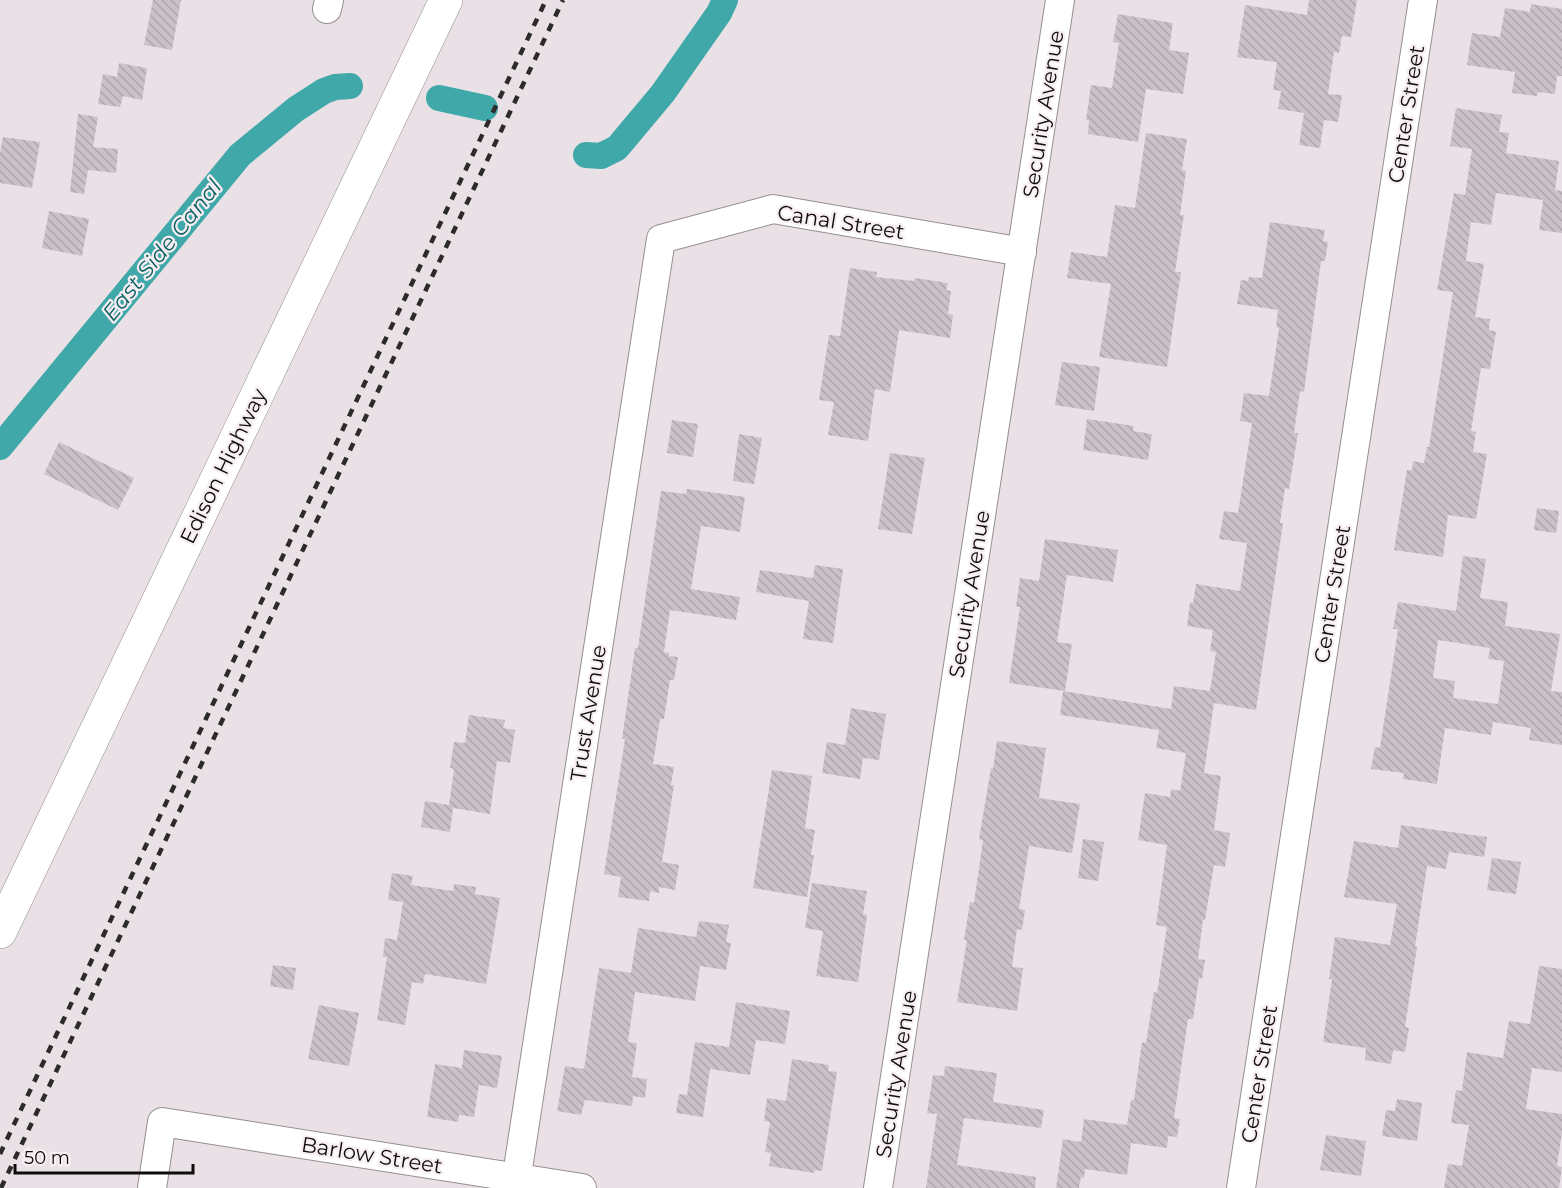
<svg xmlns="http://www.w3.org/2000/svg" width="1562" height="1188" font-family="Montserrat,sans-serif">
<style>
.lines{fill:none;stroke-linecap:round;stroke-linejoin:round}
.canal{stroke:#41a8a9;stroke-width:26}
.building{fill:url(#building-back-hatch);fill-rule:evenodd}
.minor-casing{stroke:#958e92;stroke-width:30}
.secondary-casing{stroke:#958e92;stroke-width:34}
.minor{stroke:#fff;stroke-width:28}
.secondary{stroke:#fff;stroke-width:33}
.rail{stroke:#2c2a2b;stroke-width:4.5;stroke-dasharray:8 8;stroke-linecap:butt}
.labels{text-anchor:middle;dominant-baseline:central;stroke-width:4.5;stroke-linejoin:round;paint-order:stroke}
.street-label{font-size:21px;fill:#0e0c0d;stroke:#f7eef3}
.water-label{font-size:22px;font-style:italic;fill:#0b6263;stroke:#f7eef3}
</style>
<defs>
<pattern id="building-back-hatch" width="6" height="6" patternUnits="userSpaceOnUse" patternTransform="scale(1.5)"><rect width="6" height="6" fill="#cbc2c7"/><path d="M-1 5l2 2M0 0l6 6M5-1l2 2" fill="none" stroke="#ada6aa"/></pattern>
</defs>
<rect width="100%" height="100%" fill="#e9e1e6"/>
<g class="lines">
<!-- canal -->
<g class="canal">
<path d="M439,98L485,108"/>
<path d="M586,155L601,156L617,148L663,93L719,13L725,0"/>
<path d="M0,447L240,155L296,109L324,91L335,87L350,86"/>
</g>
</g>
<!-- building -->
<g class="building">
<path d="M153,0H181L172,50L144,45Z"/>
<path d="M1309,0H1357L1351,37L1342,36L1339,53L1334,52L1328,94L1342,95L1338,122L1324,120L1320,148L1299,145L1304,113L1278,109L1281,91L1273,90L1277,62L1237,57L1245,5L1307,15Z"/>
<path d="M1531,4L1562,9V76H1557L1555,94L1538,92L1537,96L1512,93L1515,72L1467,65L1472,33L1500,37L1505,8L1530,12Z"/>
<path d="M1118,14L1173,23L1169,50L1189,53L1183,94L1146,89L1138,142L1088,134L1089,120H1086L1091,85L1112,88L1119,43L1113,42Z"/>
<path d="M119,63L147,68L142,100L123,96L120,107L98,104L103,74L117,77Z"/>
<path d="M1456,108L1502,115L1499,132L1509,133L1506,153L1559,161L1555,190L1562,191V233L1539,230L1543,200L1496,193L1491,225L1471,222L1466,261L1484,264L1475,317L1490,319L1489,330L1496,332L1490,369L1481,368L1471,431L1476,432L1473,452L1487,454L1476,519L1448,515L1443,557L1394,550L1407,470H1412L1413,461L1424,463L1427,447H1429L1453,292L1437,290L1454,193L1465,195L1472,149L1450,146Z"/>
<path d="M78,114L98,117L93,147L118,149L116,173L88,170L84,194L70,192Z"/>
<path d="M1146,133L1187,139L1182,170L1186,171L1180,215H1184L1175,272H1181L1167,367L1099,357L1111,284L1067,278L1071,252L1107,257L1115,205L1135,208Z"/>
<path d="M3,137L40,142L32,188L0,183V153Z"/>
<path d="M49,211L89,219L82,256L42,248Z"/>
<path d="M1270,222L1325,230L1323,241L1328,242L1325,261H1321L1304,392L1300,391L1294,433H1298L1289,489L1285,488L1280,523H1283L1256,710L1214,703L1204,773L1221,776L1214,830L1230,833L1225,867L1214,865L1205,920H1203L1198,959L1205,960L1202,979L1199,978L1193,1019H1188L1182,1061L1174,1118L1180,1119L1177,1137L1168,1136L1167,1148L1131,1143L1127,1175L1085,1169L1084,1178L1081,1177L1079,1188H1056L1063,1139L1081,1142L1084,1119L1127,1125L1131,1100H1134L1142,1042L1146,1043L1154,992L1157,993L1167,927L1156,925L1167,845L1138,840L1145,793L1170,797L1171,789L1180,791L1186,753L1156,748L1159,730L1060,715L1063,691L1171,709L1174,686L1210,691L1216,652L1210,651L1213,630L1187,626L1190,602L1193,603L1196,584L1240,591L1247,543L1219,539L1224,511L1238,513L1252,423L1240,421L1244,393L1269,396L1279,328L1276,327L1278,310L1237,304L1241,280L1248,281L1249,277L1262,278Z"/>
<path d="M850,268L877,272L876,277L914,281L915,278L948,283L946,290L951,291L948,314L953,315L950,338L899,330L890,392L875,389L868,441L828,435L834,402L819,400L829,335L840,336Z"/>
<path d="M1062,362L1100,367L1094,411L1055,405Z"/>
<path d="M1087,419L1134,426L1133,431L1152,434L1148,460L1083,450Z"/>
<path d="M672,420L698,424L693,457L667,453Z"/>
<path d="M739,434L762,438L754,484L733,481Z"/>
<path d="M59,442L134,478L118,510L44,474Z"/>
<path d="M890,453L925,458L912,534L878,529Z"/>
<path d="M687,489L745,497L740,532L701,526L691,589L740,597L736,620L670,610L664,652L669,653V656L678,657L674,680H670L664,719H660L653,764L674,767L671,785H674L662,862L679,865L675,890L659,887V893L650,891L649,901L618,897L621,877L604,874L625,739H622L635,648H638L661,491L686,494Z"/>
<path d="M1537,508L1559,511L1556,533L1534,530Z"/>
<path d="M1045,539L1118,550L1113,582L1067,575L1057,642L1072,644L1065,691L1009,683L1020,607H1016L1020,578L1039,581Z"/>
<path d="M1463,556L1486,559L1480,598L1508,602L1505,626L1560,634L1551,691L1562,692V745L1529,740L1531,728L1493,722L1491,735L1445,728L1437,784L1403,779L1404,773L1371,769L1375,747L1380,748L1398,629H1393L1398,602L1456,611ZM1438,640L1490,648L1488,659L1504,661L1498,704L1453,698L1455,681L1433,678Z"/>
<path d="M815,565L843,569L833,643L803,639L809,601L756,592L760,570L813,578Z"/>
<path d="M851,708L886,714L879,760L863,758L860,779L822,773L827,742L845,745Z"/>
<path d="M469,715L505,720L503,728L515,730L510,763L497,761L490,814L453,808L450,832L421,827L425,801L449,805L454,769L450,768L454,742L465,743Z"/>
<path d="M997,741L1046,748L1039,798L1080,804L1072,853L1029,846L1019,909L1025,910L1022,930L1017,929L1012,967L1023,968L1017,1011L957,1002L967,940H964L970,902L974,903L983,840L979,839L991,768L993,769Z"/>
<path d="M772,770L812,776L805,828L815,830L811,855H814L807,897L753,888Z"/>
<path d="M1401,825L1487,837L1484,857L1449,852L1446,869L1427,866L1415,947H1417L1405,1027L1409,1028L1405,1052L1393,1050L1391,1064L1365,1060L1366,1048L1323,1042L1332,979H1329L1335,937L1390,945L1397,904L1344,897L1354,841L1398,848Z"/>
<path d="M1083,839L1104,842L1098,881L1078,878Z"/>
<path d="M1492,858L1521,862L1516,894L1487,890Z"/>
<path d="M392,873L413,876L411,885L453,891L454,884L476,887L475,894L500,898L486,984L425,974L423,984L412,982L405,1025L377,1020L387,957H383L385,938L397,940L403,902L388,900Z"/>
<path d="M812,883L867,891L863,914L867,915L858,982L816,976L823,931L805,928Z"/>
<path d="M699,921L729,925L726,942L731,943L726,970L700,966L695,1001L635,992L628,1042L637,1043L632,1077L647,1079L645,1098L633,1096L632,1106L585,1100L581,1115L557,1111L565,1066L584,1069L599,968L631,973L638,928L696,937Z"/>
<path d="M273,965L296,968L293,990L270,986Z"/>
<path d="M1539,966L1562,969V1072L1532,1068L1526,1109L1562,1114V1132L1557,1166L1562,1167L1559,1188H1444L1448,1164L1462,1166L1469,1125L1451,1123L1456,1090L1462,1091L1467,1052L1503,1058L1509,1021L1530,1024Z"/>
<path d="M736,1002L790,1011L785,1044L756,1040L750,1075L710,1069L703,1117L676,1113L679,1094L687,1095L695,1042L729,1047Z"/>
<path d="M319,1005L359,1013L349,1066L308,1059Z"/>
<path d="M464,1050L502,1056L497,1088L479,1085L474,1117L459,1115L458,1122L427,1117L435,1064L462,1068Z"/>
<path d="M792,1059L829,1065L828,1071L837,1072L822,1171L815,1170L814,1173L769,1166L771,1153L765,1152L770,1122L764,1121L767,1098L786,1101Z"/>
<path d="M945,1066L997,1073L993,1102L1044,1110L1041,1128L964,1118L957,1165L1036,1177L1035,1188H926L937,1114L927,1113L933,1075L944,1076Z"/>
<path d="M1397,1099L1422,1103L1417,1141L1382,1136L1386,1110L1395,1111Z"/>
<path d="M1326,1135L1366,1141L1361,1176L1320,1170Z"/>
</g>
<g class="lines">
<!-- minor casing -->
<g class="minor-casing">
<g id="minor">
<path d="M327,9L329,0"/>
<path d="M152,1188L162,1122L582,1188"/>
<path d="M515,1188L661,239L773,209L1022,252"/>
<path d="M878,1188L1060,0"/>
<path d="M1241,1188L1423,0"/>
</g>
</g>
<!-- secondary casing -->
<g class="secondary-casing">
<path id="secondary" d="M0,932L446,0"/>
</g>
<!-- minor -->
<use href="#minor" class="minor"/>
<!-- secondary -->
<use href="#secondary" class="secondary"/>
<!-- rail -->
<g class="rail">
<path d="M0,1154L546,0"/>
<path d="M1,1188L563,0"/>
</g>
</g>
<g class="labels">
<!-- street labels -->
<g class="street-label">
<text transform="translate(1043 114) rotate(-81)">Security Avenue</text>
<text transform="translate(1406 114) rotate(-81)">Center Street</text>
<text transform="translate(841 222) rotate(9)">Canal Street</text>
<text transform="translate(223 466) rotate(-64)">Edison Highway</text>
<text transform="translate(969 594) rotate(-81)">Security Avenue</text>
<text transform="translate(1332 594) rotate(-81)">Center Street</text>
<text transform="translate(588 713) rotate(-81)">Trust Avenue</text>
<text transform="translate(896 1074) rotate(-81)">Security Avenue</text>
<text transform="translate(1259 1074) rotate(-81)">Center Street</text>
<text transform="translate(372 1155) rotate(9)">Barlow Street</text>
</g>
<!-- water labels -->
<g class="water-label">
<text transform="translate(162 250) rotate(-51)">East Side Canal</text>
</g>
</g>
<!-- scale -->
<path d="M15 1164v9h178v-9" fill="none" stroke="#0e0c0d" stroke-width="3"/>
<text x="24" y="1164" font-size="18" fill="#0e0c0d" stroke="#f7eef3" stroke-width="4.5" paint-order="stroke">50 m</text>
</svg>
